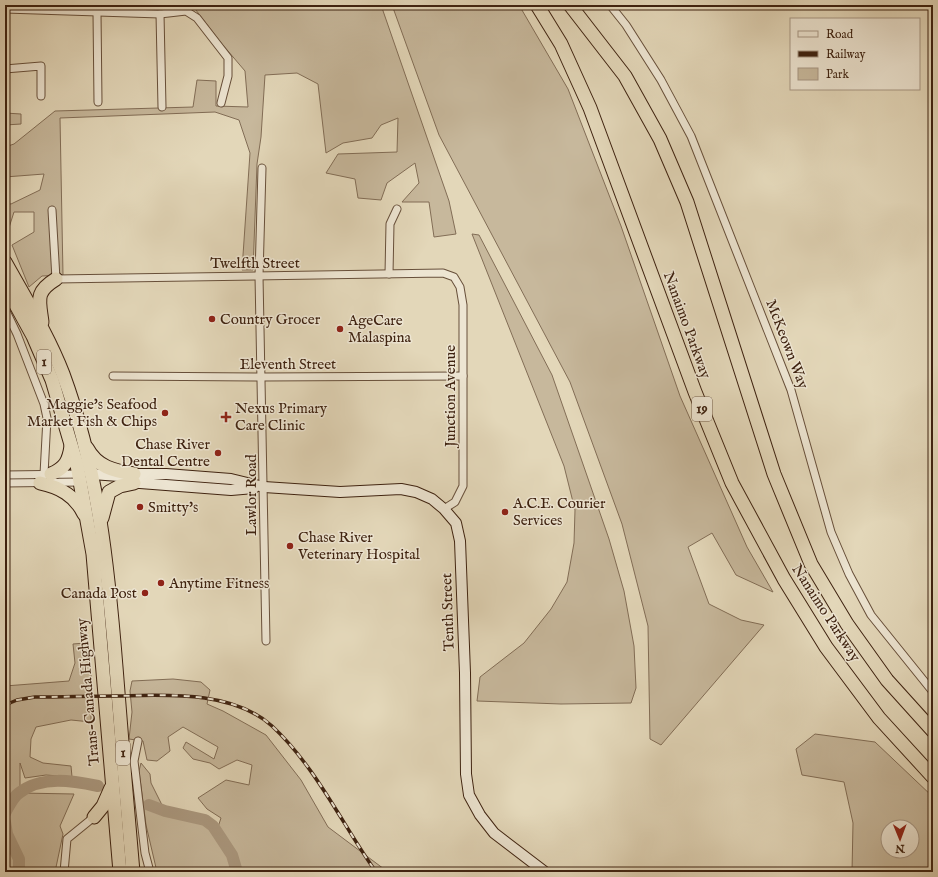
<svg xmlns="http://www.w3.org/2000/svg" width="938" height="877" font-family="'IM FELL English',serif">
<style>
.green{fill:#c7b89c;stroke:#826d56;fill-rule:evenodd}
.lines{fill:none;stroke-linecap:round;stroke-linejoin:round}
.river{stroke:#ab9980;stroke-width:12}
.street-casing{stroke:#674f3a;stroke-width:9}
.secondary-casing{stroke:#3e2210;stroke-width:12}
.highway-casing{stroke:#3e2210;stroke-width:15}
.street{stroke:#ede5d2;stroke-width:7}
.secondary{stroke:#ede5d2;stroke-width:10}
.highway{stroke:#e3d7b9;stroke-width:13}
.rail-casing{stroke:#3e2210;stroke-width:3.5}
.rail{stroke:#ede5d2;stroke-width:2;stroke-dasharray:6;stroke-linecap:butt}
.poi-dot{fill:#8f2418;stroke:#ede5d2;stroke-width:1.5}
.labels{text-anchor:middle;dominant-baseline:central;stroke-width:3;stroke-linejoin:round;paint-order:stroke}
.shield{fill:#ede5d2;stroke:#725c4a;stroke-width:1}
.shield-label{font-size:14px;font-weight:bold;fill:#3e2210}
.street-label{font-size:15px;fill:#3e2210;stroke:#ede5d2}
.poi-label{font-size:15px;fill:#3e2210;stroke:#ede5d2;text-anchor:start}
</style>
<rect width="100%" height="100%" fill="#e3d7b9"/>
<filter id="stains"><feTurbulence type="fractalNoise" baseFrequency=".005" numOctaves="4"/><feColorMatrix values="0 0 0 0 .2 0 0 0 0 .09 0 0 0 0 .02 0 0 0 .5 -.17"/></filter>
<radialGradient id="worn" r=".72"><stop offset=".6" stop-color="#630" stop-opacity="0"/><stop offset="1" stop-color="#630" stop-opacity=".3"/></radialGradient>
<!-- green -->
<g class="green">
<path d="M192,5H381L449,201L456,234L434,237L429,202H402L419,183L415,163L387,183L381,200L358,198L355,179L326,173L338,154L397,152L398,118L381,125L372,138L343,143L326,153L318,84L297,73L265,75L261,137L257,164L253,270H242L250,153L239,120L215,112L60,118L63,275L42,276L29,287L12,245L34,232V212H14L6,237L5,203L11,204L40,190L44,174L5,177V147L14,144L55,111L193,107L197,80L216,81V106L248,107L245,71L222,44Z"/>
<path d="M392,5H519L568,89L621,226L680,396L747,547L773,592L736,575L712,533L688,547L709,604L741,620L764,625L661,745L650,739L648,626L622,524L570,382L439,135Z"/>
<path d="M5,113L21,114V124L5,125Z"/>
<path d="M472,234L479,235L552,375L609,539L624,591L634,646L636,688L631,703L561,704L477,701L480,677L524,643L551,609L567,582L574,543L575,510L564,466Z"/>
<path d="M85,643L91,675V722L71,720L36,727L31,739L30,757L43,763L71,766L72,777L46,775L25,778L20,763V793L74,794L60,826L63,834L55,872H5V686L69,681L75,663L73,644Z"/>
<path d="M173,679L201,682L210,690L207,704L223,711L266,735L301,780L328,827L388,872H157L146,825L139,771L141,763L150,774L151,783L163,807L201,818L218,827L221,818L207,809L198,798L226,780L249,785L252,765L237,760L219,769L210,763L193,759L183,748L186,742L214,759L218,747L183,727L168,737L170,751L157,761L147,760L143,741L129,739L132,712L130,691L132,681Z"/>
<path d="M815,734L875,742L933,797V872H852L853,823L844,782L802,775L796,749ZM888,827H912V851H888Z"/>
</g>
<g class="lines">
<!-- river -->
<g class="river">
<path d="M149,805L165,811L205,820L213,826L232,855L237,872"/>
<path d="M5,813C9,806 13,797 19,793C42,775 73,781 98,786"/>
<path d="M5,822L7,834L19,859V872"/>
</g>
<!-- street casing -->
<g class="street-casing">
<g id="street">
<path d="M610,5L626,25L661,80L691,136L791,390L831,532L849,574L871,615L933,692"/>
<path d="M5,9L160,14L186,11L197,18L228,58V76L221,103"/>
<path d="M97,13L98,102"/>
<path d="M160,14L162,107"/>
<path d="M5,69L41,66V96"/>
<path d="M262,168L259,276L266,641"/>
<path d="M52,210L56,279L443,273L454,277L460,287L463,305V486L455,502L444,509"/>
<path d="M389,274L390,224L397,209"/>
<path d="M5,309L17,334L44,404L47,418L44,474"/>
<path d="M113,376L262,377L463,376"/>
<path d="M5,475L81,474"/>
<path d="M5,483L80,482"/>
<path d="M138,741L134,761L145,853L150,872"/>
<path d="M64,872L67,839L94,817"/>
</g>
</g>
<!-- secondary casing -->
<g class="secondary-casing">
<g id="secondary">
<path d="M92,474L119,476L134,474H166L231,479L264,487L340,492L401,489L416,492L432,499L444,509L456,523L460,541L465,673L466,774L469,795L480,815L494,833L545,872"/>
<path d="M127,482L231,490L254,488"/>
</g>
</g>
<!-- highway casing -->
<g class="highway-casing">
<g id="highway">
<path d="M537,5L561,44L590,108L695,392L732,483L784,579L826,647L879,718L933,777"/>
<path d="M570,5L625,76L660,139L687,202L774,474L811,564L847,624L887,680L933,731"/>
<path d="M5,262C25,298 48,335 63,374C98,469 108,567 116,667C121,735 127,804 133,872"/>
<path d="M5,285L33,336L52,380L77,465L93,554L120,872"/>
<path d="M42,322C39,299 35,292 56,279"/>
<path d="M87,448C97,467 114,471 134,474"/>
<path d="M51,474C65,468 69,461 71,446"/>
<path d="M40,483C59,487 75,495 84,514"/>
<path d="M102,518L109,492L120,486L134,483"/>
<path d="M94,817L103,806L111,788"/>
</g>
</g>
<!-- street -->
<use href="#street" class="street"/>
<!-- secondary -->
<use href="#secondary" class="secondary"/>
<!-- highway -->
<use href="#highway" class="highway"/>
<!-- rail casing -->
<g class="rail-casing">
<path id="rail" d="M5,705L17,700L35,697C62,697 90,696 117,696C166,695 232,690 272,726C316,767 342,824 376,872"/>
</g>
<!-- rail -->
<use href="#rail" class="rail"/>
</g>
<!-- markers -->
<g class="poi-dot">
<circle cx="212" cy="319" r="4"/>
<circle cx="340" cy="329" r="4"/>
<circle cx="165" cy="413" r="4"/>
<path d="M224 411h4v4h4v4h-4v4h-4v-4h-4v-4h4z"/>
<circle cx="218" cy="453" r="4"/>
<circle cx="140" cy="507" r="4"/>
<circle cx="505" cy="512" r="4"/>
<circle cx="290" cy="546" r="4"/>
<circle cx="161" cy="583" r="4"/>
<circle cx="145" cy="593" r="4"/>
</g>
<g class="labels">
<!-- shield labels -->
<g class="shield">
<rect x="37" y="350" width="14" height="24" rx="3"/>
<rect x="692" y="397" width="20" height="24" rx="3"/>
<rect x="116" y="741" width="14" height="24" rx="3"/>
</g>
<g class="shield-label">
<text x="44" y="362">1</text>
<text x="702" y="409">19</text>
<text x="123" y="753">1</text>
</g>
<!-- street labels -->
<g class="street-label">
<text x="255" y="263">Twelfth Street</text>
<text transform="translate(687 325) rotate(70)">Nanaimo Parkway</text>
<text transform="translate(787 344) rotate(69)">McKeown Way</text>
<text x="288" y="364">Eleventh Street</text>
<text transform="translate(450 396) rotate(-90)">Junction Avenue</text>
<text transform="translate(251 495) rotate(-90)">Lawlor Road</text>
<text transform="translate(448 612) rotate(-92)">Tenth Street</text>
<text transform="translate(826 613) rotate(57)">Nanaimo Parkway</text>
<text transform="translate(88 692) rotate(-95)">Trans-Canada Highway</text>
</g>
<!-- poi labels -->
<g class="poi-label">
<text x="220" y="319">Country Grocer</text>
<text x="348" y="320">AgeCare<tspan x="348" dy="17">Malaspina</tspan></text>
<text x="157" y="404" text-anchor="end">Maggie's Seafood<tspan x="157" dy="17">Market Fish &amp; Chips</tspan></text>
<text x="235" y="408">Nexus Primary<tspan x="235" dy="17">Care Clinic</tspan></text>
<text x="210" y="444" text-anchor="end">Chase River<tspan x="210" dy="17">Dental Centre</tspan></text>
<text x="513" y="503">A.C.E. Courier<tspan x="513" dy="17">Services</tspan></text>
<text x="148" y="507">Smitty's</text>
<text x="298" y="537">Chase River<tspan x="298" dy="17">Veterinary Hospital</tspan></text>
<text x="169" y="583">Anytime Fitness</text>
<text x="137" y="593" text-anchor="end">Canada Post</text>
</g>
</g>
<!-- margin -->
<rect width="938" height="877" fill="none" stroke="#e3d7b9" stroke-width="20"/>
<rect x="6" y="6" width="926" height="865" fill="none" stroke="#3e2210" stroke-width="2"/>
<rect x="10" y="10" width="918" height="857" fill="none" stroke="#3e2210"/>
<!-- legend -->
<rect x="790" y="18" width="130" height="72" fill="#ede5d2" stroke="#a79784"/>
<rect x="798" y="31" width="20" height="6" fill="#ede5d2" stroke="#a79784"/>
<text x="826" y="38" font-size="12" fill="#3e2210">Road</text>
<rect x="798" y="51" width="20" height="6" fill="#3e2210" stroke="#a79784"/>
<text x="826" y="58" font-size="12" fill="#3e2210">Railway</text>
<rect x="798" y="68" width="20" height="12" fill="#c7b89c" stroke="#a79784"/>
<text x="826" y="78" font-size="12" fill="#3e2210">Park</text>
<!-- north arrow -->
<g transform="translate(900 839) rotate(179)"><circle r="19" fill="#ede5d2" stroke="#a79784"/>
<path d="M0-3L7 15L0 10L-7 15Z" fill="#8f2418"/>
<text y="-6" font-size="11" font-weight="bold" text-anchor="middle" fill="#3e2210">N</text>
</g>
<rect width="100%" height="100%" filter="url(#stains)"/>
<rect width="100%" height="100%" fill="url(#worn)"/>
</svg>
